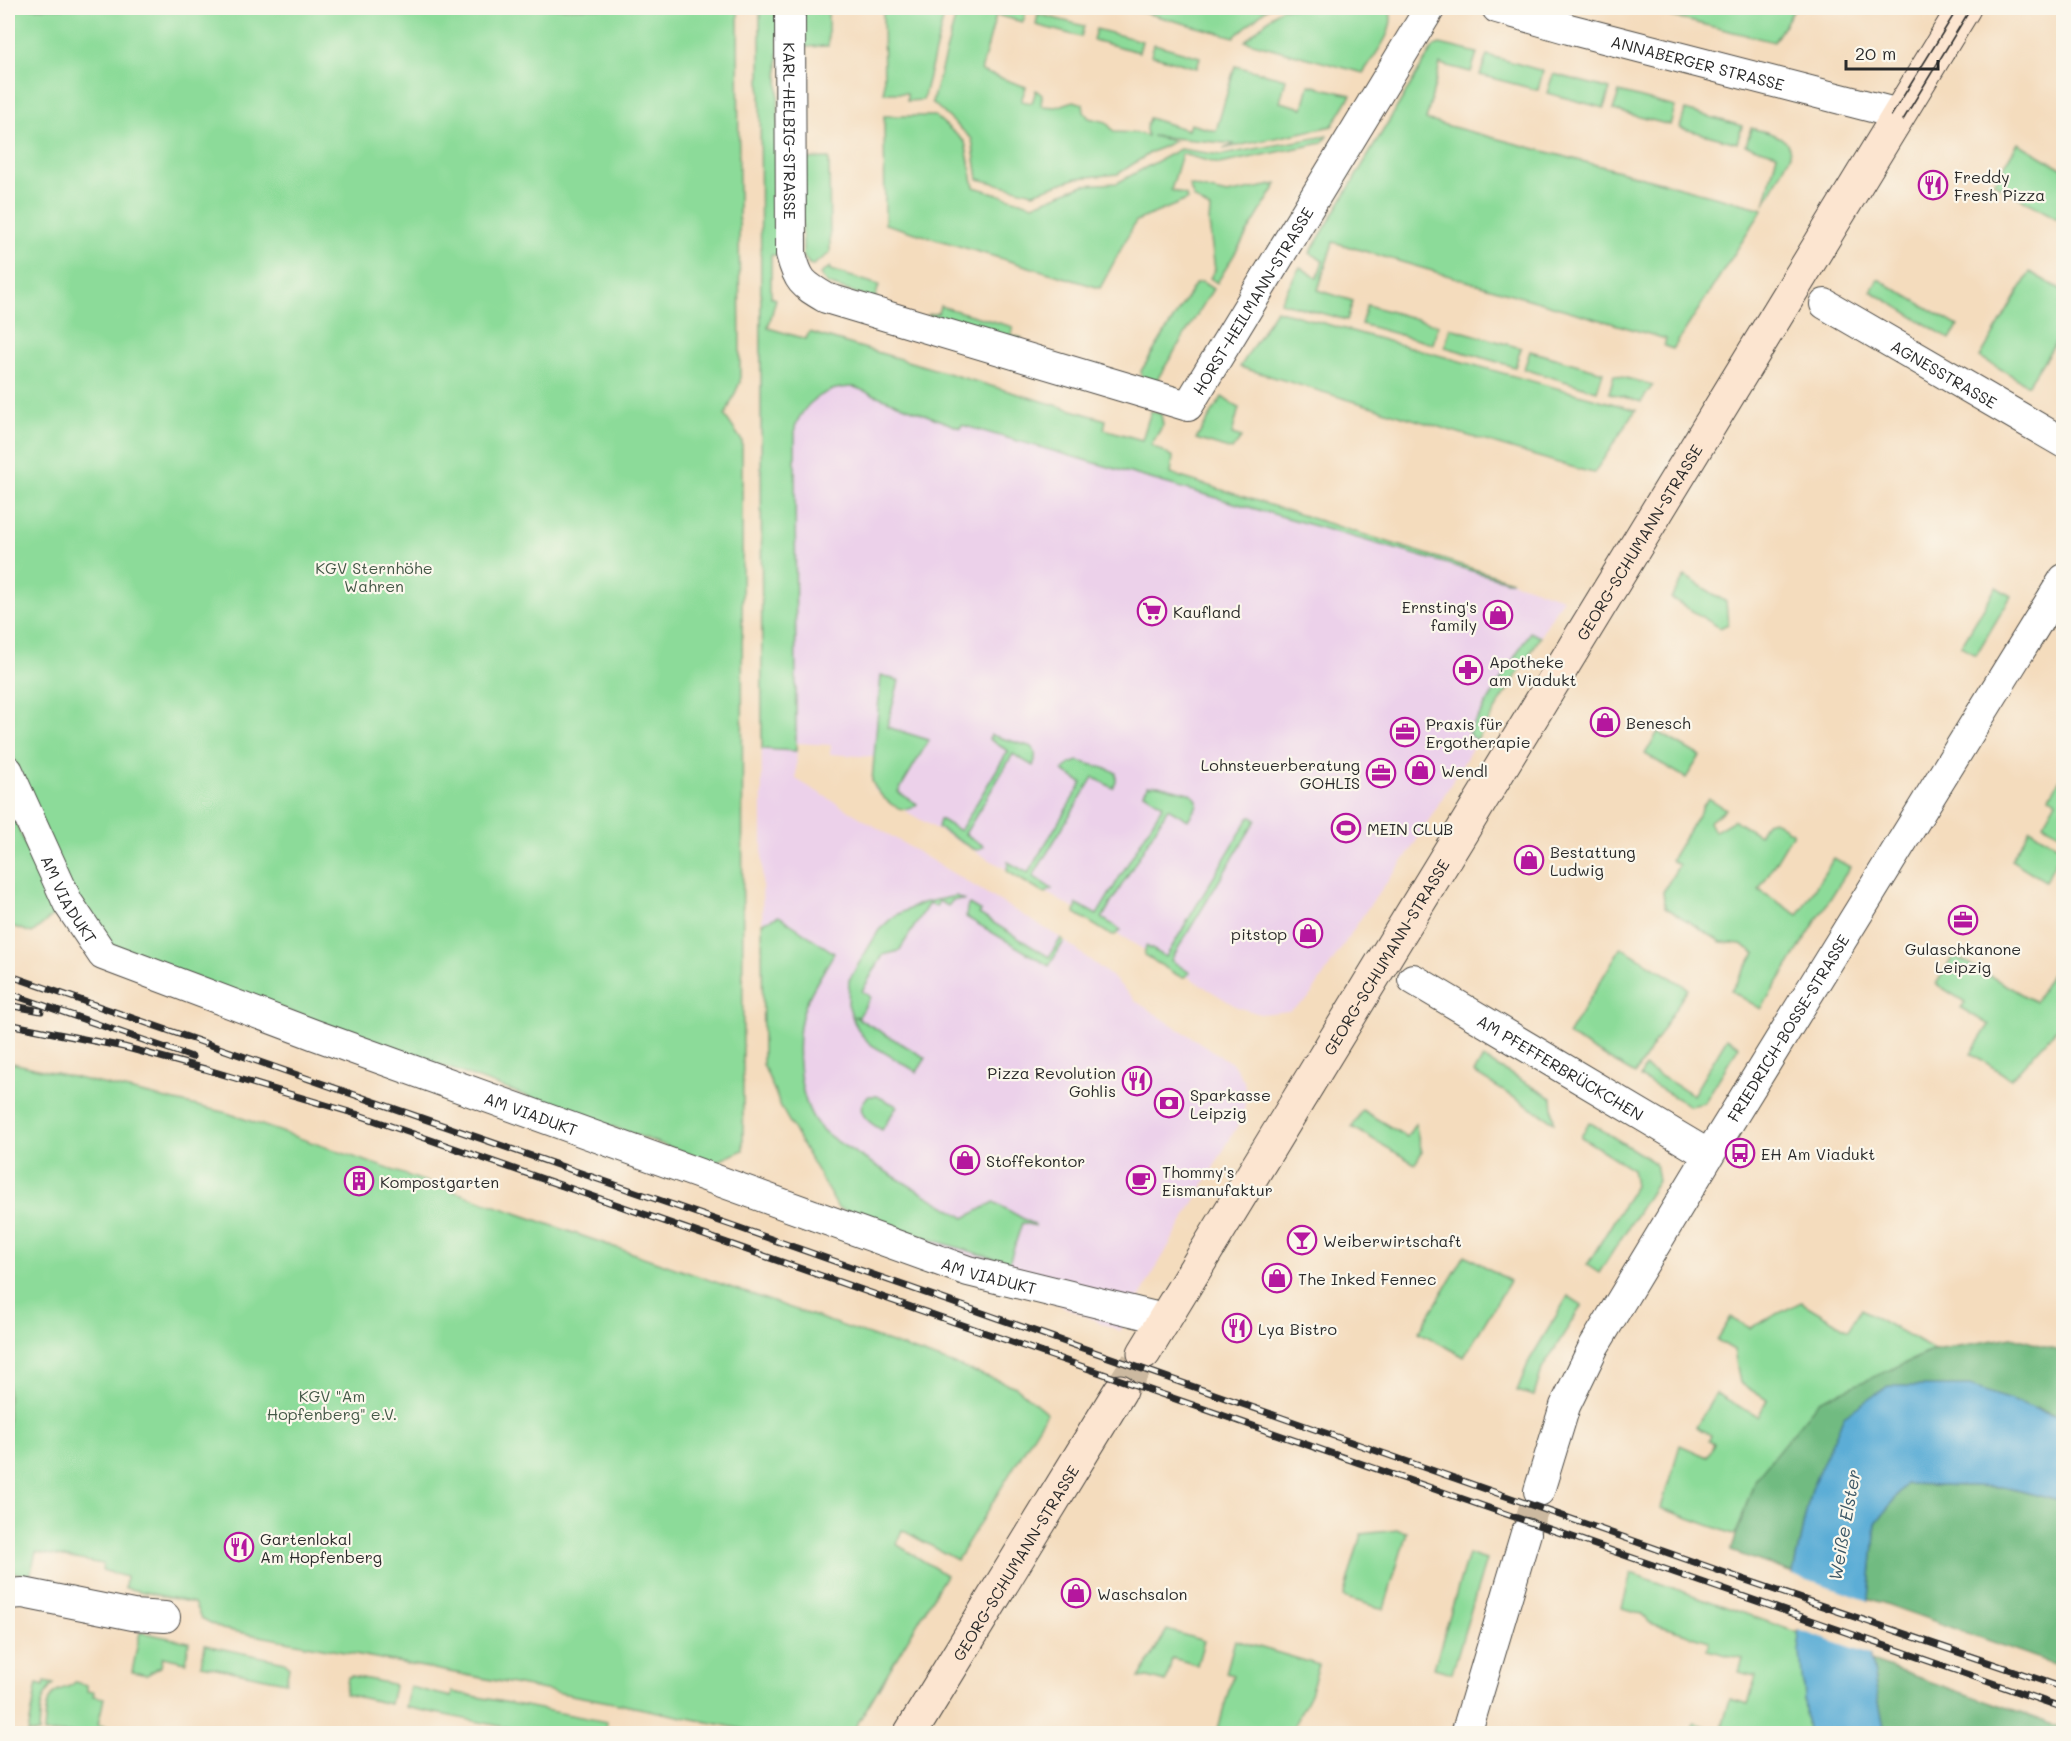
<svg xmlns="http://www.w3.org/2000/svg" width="2071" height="1741" font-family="Mali,sans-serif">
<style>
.built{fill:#ecd1ea}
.green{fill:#8cdb99;stroke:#5c8362;stroke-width:1.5}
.forest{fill:#71bb81;stroke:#4e7356;stroke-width:1.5}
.water{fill:#5badd6;stroke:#436c80;stroke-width:1.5}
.pier{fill:#f4dcbd}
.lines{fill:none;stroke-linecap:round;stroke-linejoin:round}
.street-tunnel{stroke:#ccb9a0;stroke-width:30;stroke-dasharray:30 15;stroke-linecap:butt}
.secondary-tunnel{stroke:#ccb9a0;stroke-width:33;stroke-dasharray:33 16;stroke-linecap:butt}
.street-casing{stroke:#494641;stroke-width:32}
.secondary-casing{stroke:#494641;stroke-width:35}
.street{stroke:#fff;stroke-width:30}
.secondary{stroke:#fce5d0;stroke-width:33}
.tram{stroke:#2b2b2b;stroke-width:1.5}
.rail-casing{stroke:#2b2b2b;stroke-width:7}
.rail{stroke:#fbf7ec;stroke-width:4.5;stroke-dasharray:14;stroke-linecap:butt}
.labels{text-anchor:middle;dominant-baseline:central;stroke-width:4.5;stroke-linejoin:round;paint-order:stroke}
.street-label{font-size:16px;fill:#2b2b2b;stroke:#fbf7ec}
.poi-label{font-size:16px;fill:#2b2b2b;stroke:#fbf7ec;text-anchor:start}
.park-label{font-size:16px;fill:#435746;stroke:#fbf7ec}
.water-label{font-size:18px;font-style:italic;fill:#3c5867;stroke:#fbf7ec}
</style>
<rect width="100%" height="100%" fill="#fbf7ec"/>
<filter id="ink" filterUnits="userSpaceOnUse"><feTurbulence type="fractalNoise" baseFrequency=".0167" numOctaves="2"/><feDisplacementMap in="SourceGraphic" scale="12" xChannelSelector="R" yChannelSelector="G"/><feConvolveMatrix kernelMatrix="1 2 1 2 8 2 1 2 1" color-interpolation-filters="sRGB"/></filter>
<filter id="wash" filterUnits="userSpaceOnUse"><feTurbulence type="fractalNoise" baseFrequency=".008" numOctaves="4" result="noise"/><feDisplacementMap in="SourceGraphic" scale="24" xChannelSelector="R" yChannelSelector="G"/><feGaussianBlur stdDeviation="1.35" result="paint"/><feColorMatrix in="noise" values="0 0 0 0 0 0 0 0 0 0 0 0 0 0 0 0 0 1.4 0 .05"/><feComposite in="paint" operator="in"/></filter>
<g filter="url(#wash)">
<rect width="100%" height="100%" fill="#f4dcbd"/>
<!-- built -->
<path class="built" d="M760,344L1563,598L1409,853L1369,906L1308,999L1289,1011L1260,1014L1237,1007L1128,940L883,798L875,790L872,781L873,757L830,754L831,745L797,743L796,779L1061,938L1111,976L1137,1002L1233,1064L1244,1081L1246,1097L1243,1116L1120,1331L838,1208L782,1109L763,1064Z"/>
<!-- green -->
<g class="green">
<path d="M8,8H738L740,382L725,416L742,441L743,1150L714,1163L112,948L70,888L8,746Z"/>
<path d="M760,8H778L779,255H771V297L776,299L768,328L806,339L809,332L1106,420L1104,429L1142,440L1151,411L1161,414L1163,425L1151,445L1173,457L1171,474L1512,581H1507L962,425L960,428L854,387C827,386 804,402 795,427L796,751L762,749Z"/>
<path d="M800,8H828V46L801,47Z"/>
<path d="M883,8H946L923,100L907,101V93H884Z"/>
<path d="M958,8H1014L1026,11L1023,22L996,15L981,71L1026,87L1021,101L1032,103L1036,90L1042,95L1041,106L1056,107L1074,101L1083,104L1084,112L1089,118L1106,122L1114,132L1137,133L1147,136L1146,128L1149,118L1188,130L1190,124L1216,131L1235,66L1286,79L1280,102L1303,108L1309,85L1351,95L1332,126L1223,149L1235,144L1152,136L1175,141L1150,153L1118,174L1077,178L1033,193L978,179L972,139L932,102Z"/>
<path d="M1139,8H1268L1234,37L1138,11Z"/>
<path d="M1281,8H1389C1398,30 1374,55 1363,73L1245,41Z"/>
<path d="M1636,8H1795L1774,42Z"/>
<path d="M1038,14L1084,26L1081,37L1036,25Z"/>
<path d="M1096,29L1142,41L1139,52L1093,40Z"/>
<path d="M1154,44L1200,57L1197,68L1151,55Z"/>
<path d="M1440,44L1477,53L1471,72L1440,64L1426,120L1763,209L1673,349L1664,346L1666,339L1333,242L1318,290L1353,301L1347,320L1280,302L1300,267L1317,278L1323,261L1310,253L1430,52L1435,46Z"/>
<path d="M1487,55L1543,71L1538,90L1480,75Z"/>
<path d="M1553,74L1610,89L1604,108L1547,93Z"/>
<path d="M1619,92L1675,107L1670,125L1613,110Z"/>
<path d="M1685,110L1742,126L1737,143L1680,128Z"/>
<path d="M884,116H935L965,142L974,187L1033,205L1083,185L1117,183L1180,149L1221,155L1327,136L1322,143L1219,164L1182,154L1171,190L1186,195L1187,200L1136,221L1100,288L885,224Z"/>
<path d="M1751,128C1767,133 1791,134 1790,156L1764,205L1777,154L1746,145Z"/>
<path d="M2018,143L2063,169L2064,218L2061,221L1994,183Z"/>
<path d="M829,158L830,253L813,265L809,264L803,256L801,159Z"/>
<path d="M1277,184L1217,283L1210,278L1215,270L1209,223L1210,209L1194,198L1189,185L1227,194Z"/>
<path d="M830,267V270L879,285L875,299L827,284L820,274Z"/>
<path d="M2030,272L2063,291V331L2028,385L1980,357Z"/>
<path d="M1878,279L1958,326L1950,339L1871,291Z"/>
<path d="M1202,282L1213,289L1155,383L1142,380L1141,371L1196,283Z"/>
<path d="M1367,305L1438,325L1433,344L1361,324Z"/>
<path d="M940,306L1013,327L1011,335L1022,338L1018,341L927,315L938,313Z"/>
<path d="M1276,310L1636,410L1594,473L1585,471L1240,367Z"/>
<path d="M1450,328L1521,348L1515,367L1445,347Z"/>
<path d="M1530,351L1603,372L1597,391L1524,369Z"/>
<path d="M1614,375L1653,385L1641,402L1609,393Z"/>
<path d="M1222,397L1239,408L1232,434L1242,437L1232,450L1196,439Z"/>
<path d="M1685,576L1726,602L1728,624L1720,628L1671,598Z"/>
<path d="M1996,587L2011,596L1976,655L1961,646Z"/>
<path d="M1530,632L1540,637L1477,740L1468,734Z"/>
<path d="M881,675L899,681L887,727L929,740L898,792L917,804C902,820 877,795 872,781Z"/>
<path d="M1658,732L1700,756L1686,778L1645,754Z"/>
<path d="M991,735L1032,747C1037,753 1036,759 1033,766L1013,754L965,834L984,846L978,850L973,849L938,828L940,819L960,831L1008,751L989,739Z"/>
<path d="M1078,761L1111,770L1116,773V782L1113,788L1093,777L1033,876L1052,889L1046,893L1041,892L1007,871L1008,862L1028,873L1082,783L1063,771L1070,764Z"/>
<path d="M2063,774V835L2043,824L2056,801L2050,797Z"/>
<path d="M1158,785L1192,794L1197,800V805L1188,820L1168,808L1102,918L1121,930L1115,935L1109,934L1075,913L1077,904L1097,915L1163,805L1144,793L1148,786Z"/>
<path d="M1708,798L1726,809L1709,822L1714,832L1734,820L1759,835L1766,822L1773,820L1793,833L1759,890L1798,915L1834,858L1850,867L1761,1009L1731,991L1755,953L1741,944L1721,942L1665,907L1663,892L1679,865L1671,860Z"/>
<path d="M8,804L55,914L32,933L8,925Z"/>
<path d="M1250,816L1256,820L1171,960L1190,973L1184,977L1179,976L1144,955L1146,946L1166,957Z"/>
<path d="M2030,829L2063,849L2045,881L2011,860Z"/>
<path d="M956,896L963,900H953L948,906L939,901L936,907L929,903L899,951L883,955L862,991L870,997L859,1017L854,1016L926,1058L917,1072L870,1044L861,1034L854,1022L848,1004L849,980L879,930L894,916L922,903Z"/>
<path d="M969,904L981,911L979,914L1049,957L1061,938L1064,941L1049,966L966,917L967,908Z"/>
<path d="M779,916L834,953C825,970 809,992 804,1009C794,1041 797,1098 818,1125C826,1136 843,1145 854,1152C890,1175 928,1196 965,1218L994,1202L1036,1226L1022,1223L1009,1263L929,1239L838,1208L782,1109L763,1064L762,923Z"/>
<path d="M1621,947L1688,988L1635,1074L1568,1035Z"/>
<path d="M2063,954V1022L2011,1079L1971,1053L1989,1025L1961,1008L1965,1002L1936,984L1954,955L2035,1002Z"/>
<path d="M1727,1038L1739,1046L1704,1103L1690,1106L1640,1077L1645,1067L1693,1095Z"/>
<path d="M1483,1058L1552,1098L1554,1122L1474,1073Z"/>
<path d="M8,1062L227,1113L964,1368L1016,1387L1047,1413L957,1560L902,1530L896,1544L946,1575L852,1733H762L619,1704L222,1629L201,1618L194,1603L125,1588L126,1577L102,1570L103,1564L36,1552L30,1576L8,1571Z"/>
<path d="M869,1096H877L897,1106L882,1130C869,1123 851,1110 869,1096Z"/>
<path d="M1362,1110L1407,1137L1415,1124L1422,1152L1415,1164L1352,1127Z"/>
<path d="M1589,1122L1655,1163L1658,1181L1599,1273L1587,1265L1635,1186L1632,1169L1581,1137Z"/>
<path d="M1465,1255L1510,1281L1464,1357L1419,1332Z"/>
<path d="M1568,1296L1582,1305L1542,1369L1534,1396L1517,1391L1529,1361Z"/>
<path d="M1801,1302L1848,1330L1861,1309L1934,1350L1852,1387L1755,1479L1736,1535L1661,1508L1680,1445L1707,1457L1714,1444L1709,1441L1711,1435L1696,1427L1716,1393L1758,1417L1767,1400L1740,1383L1734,1350L1717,1340L1731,1317L1750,1328Z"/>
<path d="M1398,1530L1407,1532L1384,1609L1343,1597L1361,1534Z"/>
<path d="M1468,1554L1486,1560L1452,1673L1434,1668Z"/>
<path d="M1631,1573L1799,1633L1807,1733H1691L1694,1723L1721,1731L1730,1699L1748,1704L1756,1676L1739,1672L1743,1659L1707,1650L1709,1641L1650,1623L1642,1614L1622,1608Z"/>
<path d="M1167,1630L1204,1641L1197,1665L1172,1658L1166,1682L1148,1677L1139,1678Z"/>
<path d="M140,1632L189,1642L186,1662L163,1657L161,1666L147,1675L132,1672Z"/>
<path d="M1235,1640L1319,1665L1310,1694L1290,1733H1233L1218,1729L1233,1675L1226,1673Z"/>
<path d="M205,1645L285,1662L289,1667L286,1682L201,1665Z"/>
<path d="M352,1676L392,1684L394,1686L390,1704L345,1694L348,1677Z"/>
<path d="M45,1682L54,1684C39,1695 40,1717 39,1733H28L37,1684L44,1686Z"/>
<path d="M75,1682L87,1685V1691L94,1692L93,1696L104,1698L98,1725L122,1729L121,1733H44C45,1721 45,1697 57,1691C64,1687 70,1688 75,1682Z"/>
<path d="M410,1687L451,1697L452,1692L607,1722L605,1733H535L405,1707Z"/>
</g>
<!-- forest -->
<g class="forest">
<path d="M2012,1337L2063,1352V1418L2038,1408L1811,1489L1793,1573L1731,1551L1755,1479L1819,1401L1935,1350Z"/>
<path d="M1906,1484L2005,1487L2063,1502V1667L1869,1598L1876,1523Z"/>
<path d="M1871,1661L2063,1728V1733H1885Z"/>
</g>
<!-- water -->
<path class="water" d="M1888,1386H1970L2063,1418V1502L2005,1487L1906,1484L1876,1523L1869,1598L1871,1661L1885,1733H1807L1793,1573L1811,1489L1844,1416Z"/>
<!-- pier -->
<path class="pier" d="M1790,1574L1872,1602L1874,1656L1795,1629Z"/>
</g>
<g filter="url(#ink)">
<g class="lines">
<!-- street-tunnel -->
<path class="street-tunnel" d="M1526,1533L1539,1491"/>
<!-- secondary-tunnel -->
<path class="secondary-tunnel" d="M1120,1391L1144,1353"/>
<!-- street casing -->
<g class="street-casing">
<g id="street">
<path id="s1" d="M790,8L791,254C798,281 802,284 826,298L1188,406L1430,8"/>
<path id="s2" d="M1497,8L1569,29L1899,114"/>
<path id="s3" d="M1825,304L2064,443"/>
<path id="s4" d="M8,771L68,903L103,955L315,1035L968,1271L1164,1319"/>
<path id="s5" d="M1413,979L1709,1155"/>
<path id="s6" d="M1539,1491L1565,1406L1594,1346L1717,1142L2064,579"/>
<path d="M8,1594L23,1593L133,1615L165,1617"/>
<path d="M1466,1734L1526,1533"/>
</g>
</g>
<!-- secondary casing -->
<g class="secondary-casing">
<g id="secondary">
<path id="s7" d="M1144,1353L1964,8"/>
<path id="s8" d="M910,1734L1120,1391"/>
</g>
</g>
<!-- street -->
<use href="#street" class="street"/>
<!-- secondary -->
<use href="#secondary" class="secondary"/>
<!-- tram -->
<g class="tram">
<path d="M1891,116L1958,8"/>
<path d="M1903,120L1971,8"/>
</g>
<!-- rail casing -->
<g class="rail-casing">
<g id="rail">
<path d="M8,975L734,1226L1737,1577L2064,1688"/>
<path d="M8,993L192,1057"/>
<path d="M8,1005L41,1011"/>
<path d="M8,1024L124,1047L205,1069L356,1114L2064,1708"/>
</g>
</g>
<!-- rail -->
<use href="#rail" class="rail"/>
</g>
</g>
<!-- icons -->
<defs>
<g id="restaurant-ring" transform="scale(1.5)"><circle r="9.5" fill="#fbf7ec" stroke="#b5179e" stroke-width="1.5"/><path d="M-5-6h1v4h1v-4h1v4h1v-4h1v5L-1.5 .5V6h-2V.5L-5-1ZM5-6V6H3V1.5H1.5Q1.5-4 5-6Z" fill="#b5179e"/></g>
<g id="supermarket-ring" transform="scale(1.5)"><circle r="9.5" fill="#fbf7ec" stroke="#b5179e" stroke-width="1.5"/><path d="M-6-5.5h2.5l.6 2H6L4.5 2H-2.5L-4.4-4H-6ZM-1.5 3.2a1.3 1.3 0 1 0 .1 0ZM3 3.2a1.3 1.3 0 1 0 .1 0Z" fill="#b5179e"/></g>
<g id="shop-ring" transform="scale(1.5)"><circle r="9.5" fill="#fbf7ec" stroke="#b5179e" stroke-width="1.5"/><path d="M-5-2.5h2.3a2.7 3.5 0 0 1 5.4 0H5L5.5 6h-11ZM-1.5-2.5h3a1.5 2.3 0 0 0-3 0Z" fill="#b5179e"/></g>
<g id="pharmacy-ring" transform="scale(1.5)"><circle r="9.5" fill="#fbf7ec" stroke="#b5179e" stroke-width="1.5"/><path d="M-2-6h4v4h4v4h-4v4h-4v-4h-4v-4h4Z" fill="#b5179e"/></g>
<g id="office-ring" transform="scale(1.5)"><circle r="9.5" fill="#fbf7ec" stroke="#b5179e" stroke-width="1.5"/><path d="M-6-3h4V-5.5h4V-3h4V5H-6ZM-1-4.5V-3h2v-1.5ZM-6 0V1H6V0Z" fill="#b5179e"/></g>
<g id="stadium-ring" transform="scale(1.5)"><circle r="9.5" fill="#fbf7ec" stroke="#b5179e" stroke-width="1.5"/><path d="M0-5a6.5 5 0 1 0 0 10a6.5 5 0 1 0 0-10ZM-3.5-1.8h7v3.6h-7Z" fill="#b5179e"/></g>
<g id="bank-ring" transform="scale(1.5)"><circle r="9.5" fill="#fbf7ec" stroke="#b5179e" stroke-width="1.5"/><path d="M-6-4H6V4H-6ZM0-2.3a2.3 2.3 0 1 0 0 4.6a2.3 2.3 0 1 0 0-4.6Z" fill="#b5179e"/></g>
<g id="bus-ring" transform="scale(1.5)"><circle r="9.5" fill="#fbf7ec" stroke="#b5179e" stroke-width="1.5"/><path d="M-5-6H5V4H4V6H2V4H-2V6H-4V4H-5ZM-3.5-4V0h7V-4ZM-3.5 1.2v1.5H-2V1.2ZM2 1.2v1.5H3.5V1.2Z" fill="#b5179e"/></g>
<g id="cafe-ring" transform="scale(1.5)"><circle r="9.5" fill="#fbf7ec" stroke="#b5179e" stroke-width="1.5"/><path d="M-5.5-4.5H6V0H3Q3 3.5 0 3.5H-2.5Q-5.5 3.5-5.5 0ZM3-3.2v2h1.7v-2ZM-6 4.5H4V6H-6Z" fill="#b5179e"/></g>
<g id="building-ring" transform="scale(1.5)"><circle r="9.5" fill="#fbf7ec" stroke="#b5179e" stroke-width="1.5"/><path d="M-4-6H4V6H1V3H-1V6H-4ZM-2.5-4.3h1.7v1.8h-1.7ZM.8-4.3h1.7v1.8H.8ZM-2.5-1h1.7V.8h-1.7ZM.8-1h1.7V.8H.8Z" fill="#b5179e"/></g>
<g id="bar-ring" transform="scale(1.5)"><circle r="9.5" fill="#fbf7ec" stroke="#b5179e" stroke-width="1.5"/><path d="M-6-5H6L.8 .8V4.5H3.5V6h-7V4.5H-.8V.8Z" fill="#b5179e"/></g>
</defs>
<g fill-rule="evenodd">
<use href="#restaurant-ring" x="1933" y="185"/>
<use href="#supermarket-ring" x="1152" y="611"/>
<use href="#shop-ring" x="1498" y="615"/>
<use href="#pharmacy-ring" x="1468" y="670"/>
<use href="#shop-ring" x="1605" y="722"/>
<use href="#office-ring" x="1405" y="732"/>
<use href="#shop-ring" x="1420" y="770"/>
<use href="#office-ring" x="1381" y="773"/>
<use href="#stadium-ring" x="1346" y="828"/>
<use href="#shop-ring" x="1529" y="860"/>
<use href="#office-ring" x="1963" y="920"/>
<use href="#shop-ring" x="1308" y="933"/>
<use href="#restaurant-ring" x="1137" y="1081"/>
<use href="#bank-ring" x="1169" y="1103"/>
<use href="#bus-ring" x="1740" y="1153"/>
<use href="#shop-ring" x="965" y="1160"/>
<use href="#cafe-ring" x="1141" y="1180"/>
<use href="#building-ring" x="359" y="1181"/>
<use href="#bar-ring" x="1302" y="1240"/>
<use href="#shop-ring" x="1277" y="1278"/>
<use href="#restaurant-ring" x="1237" y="1328"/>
<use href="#restaurant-ring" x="239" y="1547"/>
<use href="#shop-ring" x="1076" y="1593"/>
</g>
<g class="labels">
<!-- street labels -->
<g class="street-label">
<text stroke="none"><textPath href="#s2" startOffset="208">ANNABERGER STRASSE</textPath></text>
<text stroke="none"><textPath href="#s1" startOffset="123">KARL-HELBIG-STRASSE</textPath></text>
<text stroke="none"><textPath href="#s1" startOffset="806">HORST-HEILMANN-STRASSE</textPath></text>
<text stroke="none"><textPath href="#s3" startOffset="138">AGNESSTRASSE</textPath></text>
<text stroke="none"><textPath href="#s7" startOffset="950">GEORG-SCHUMANN-STRASSE</textPath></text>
<text stroke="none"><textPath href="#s4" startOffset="142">AM VIADUKT</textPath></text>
<text stroke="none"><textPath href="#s7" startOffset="464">GEORG-SCHUMANN-STRASSE</textPath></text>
<text stroke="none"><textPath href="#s6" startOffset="528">FRIEDRICH-BOSSE-STRASSE</textPath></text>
<text stroke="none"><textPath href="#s5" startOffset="172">AM PFEFFERBRÜCKCHEN</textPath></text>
<text stroke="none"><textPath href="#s4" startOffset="664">AM VIADUKT</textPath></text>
<text stroke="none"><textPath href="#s4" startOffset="1150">AM VIADUKT</textPath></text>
<text stroke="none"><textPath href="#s8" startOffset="201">GEORG-SCHUMANN-STRASSE</textPath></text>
</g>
<!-- poi labels -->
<g class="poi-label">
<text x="1954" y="176">Freddy<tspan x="1954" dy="18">Fresh Pizza</tspan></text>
<text x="1477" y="606" text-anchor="end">Ernsting's<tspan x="1477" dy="18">family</tspan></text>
<text x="1173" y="611">Kaufland</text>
<text x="1489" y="661">Apotheke<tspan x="1489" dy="18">am Viadukt</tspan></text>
<text x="1626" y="722">Benesch</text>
<text x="1426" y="723">Praxis für<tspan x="1426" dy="18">Ergotherapie</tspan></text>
<text x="1360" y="764" text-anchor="end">Lohnsteuerberatung<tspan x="1360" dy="18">GOHLIS</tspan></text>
<text x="1441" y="770">Wendl</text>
<text x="1367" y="828">MEIN CLUB</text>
<text x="1550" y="851">Bestattung<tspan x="1550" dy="18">Ludwig</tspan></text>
<text x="1287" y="933" text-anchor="end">pitstop</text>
<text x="1963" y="948" text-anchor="middle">Gulaschkanone<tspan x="1963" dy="18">Leipzig</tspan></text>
<text x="1116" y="1072" text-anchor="end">Pizza Revolution<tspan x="1116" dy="18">Gohlis</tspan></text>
<text x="1190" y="1094">Sparkasse<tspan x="1190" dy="18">Leipzig</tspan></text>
<text x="1761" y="1153">EH Am Viadukt</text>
<text x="986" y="1160">Stoffekontor</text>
<text x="1162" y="1171">Thommy's<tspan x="1162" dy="18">Eismanufaktur</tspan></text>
<text x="380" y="1181">Kompostgarten</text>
<text x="1323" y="1240">Weiberwirtschaft</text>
<text x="1298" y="1278">The Inked Fennec</text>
<text x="1258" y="1328">Lya Bistro</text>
<text x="260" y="1538">Gartenlokal<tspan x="260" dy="18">Am Hopfenberg</tspan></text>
<text x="1097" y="1593">Waschsalon</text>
</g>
<!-- park labels -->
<g class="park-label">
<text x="374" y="567">KGV Sternhöhe<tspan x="374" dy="18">Wahren</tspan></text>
<text x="332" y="1395">KGV "Am<tspan x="332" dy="18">Hopfenberg" e.V.</tspan></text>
</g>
<!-- water labels -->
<g class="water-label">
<text transform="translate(1844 1525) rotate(-80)">Weiße Elster</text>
</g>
</g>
<!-- margin -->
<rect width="2071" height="1741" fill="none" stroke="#fbf7ec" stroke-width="30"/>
<!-- scale -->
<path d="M1846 60v9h92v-9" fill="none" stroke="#2b2b2b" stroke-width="3"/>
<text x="1855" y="60" font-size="18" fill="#2b2b2b" stroke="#fbf7ec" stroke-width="4.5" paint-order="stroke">20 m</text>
</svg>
